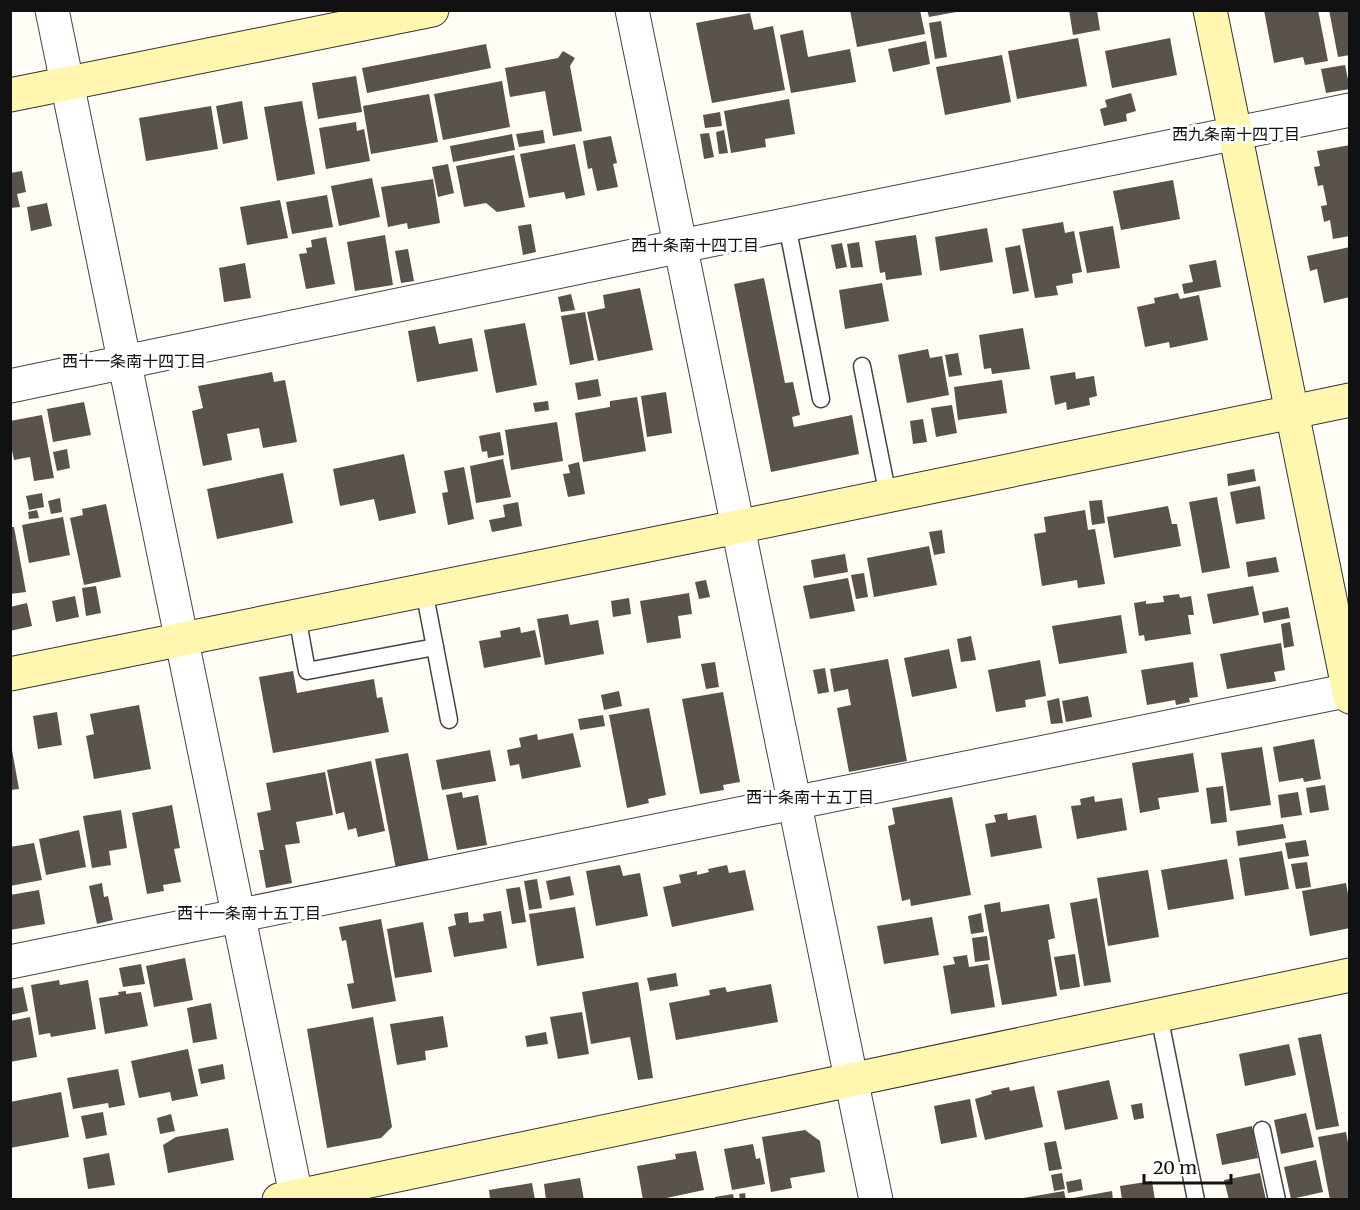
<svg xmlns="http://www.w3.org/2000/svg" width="1360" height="1210" font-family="Merriweather,'Noto Sans JP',serif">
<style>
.building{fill:#5a524d}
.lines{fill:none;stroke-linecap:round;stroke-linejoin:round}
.lane-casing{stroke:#444;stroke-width:19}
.street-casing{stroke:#444;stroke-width:35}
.secondary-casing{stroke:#333;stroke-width:35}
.lane{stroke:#fff;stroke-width:16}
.street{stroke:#fff;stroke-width:33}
.secondary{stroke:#fff6b0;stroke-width:33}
.labels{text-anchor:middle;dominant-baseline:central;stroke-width:6;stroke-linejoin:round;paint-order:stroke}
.neighbourhood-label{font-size:16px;fill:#111;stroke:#fff}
</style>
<rect width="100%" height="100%" fill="#fffdf5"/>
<!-- building -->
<g class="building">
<path d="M850,10H920L925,34L857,47Z"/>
<path d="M927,10H956V12L929,17Z"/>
<path d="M1069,10H1097L1100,30L1073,35Z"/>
<path d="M1264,10H1318L1328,61L1305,65L1303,57L1274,63Z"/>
<path d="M1329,10H1350V55L1338,57Z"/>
<path d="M750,13L754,30L773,26L785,90L712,103L696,23Z"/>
<path d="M941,21L947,57L935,59L929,23Z"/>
<path d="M803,30L808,57L850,49L856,82L791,93L780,35Z"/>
<path d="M1078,38L1087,86L1017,99L1008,51Z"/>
<path d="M1170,38L1177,75L1112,88L1105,51Z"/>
<path d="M926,41L930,64L893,72L888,49Z"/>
<path d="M486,44L491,68L367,93L362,68Z"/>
<path d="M563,51L575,58L570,66L582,131L553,136L545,91L510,97L505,68L558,58Z"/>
<path d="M1002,55L1011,102L945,115L936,67Z"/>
<path d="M1345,65L1350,89L1326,93L1321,69Z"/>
<path d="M356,76L362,112L318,119L312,83Z"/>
<path d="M502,81L510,127L443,140L434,94Z"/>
<path d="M1131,93L1136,111L1126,114L1127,121L1104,126L1100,109L1107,107L1105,100Z"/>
<path d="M429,94L438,142L371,154L363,106Z"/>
<path d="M789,99L795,134L765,139L766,147L731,153L724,111Z"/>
<path d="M242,101L248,139L223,144L216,106Z"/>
<path d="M302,101L315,174L277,181L264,107Z"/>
<path d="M211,106L218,149L146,161L139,118Z"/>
<path d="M720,112L722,126L705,128L703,115Z"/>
<path d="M356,122L357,131L364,129L370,161L326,169L319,128Z"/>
<path d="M543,130L545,143L519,147L516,134Z"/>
<path d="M724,130L728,153L719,154L716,132Z"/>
<path d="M709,133L714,157L704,159L700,134Z"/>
<path d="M512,134L515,150L453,162L450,146Z"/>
<path d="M611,136L617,163L613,164L618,187L597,191L592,168L588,169L583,141Z"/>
<path d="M575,144L585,195L566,199L564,192L529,198L520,154Z"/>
<path d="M1350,145V236L1333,239L1330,220L1324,222L1321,206L1327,205L1323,185L1318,186L1314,167L1320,166L1317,151Z"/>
<path d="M514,155L525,207L497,212L486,203L464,207L456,166Z"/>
<path d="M448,164L454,193L438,197L432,167Z"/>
<path d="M22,171L26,192L17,194L20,207L10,208V173Z"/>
<path d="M372,178L380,217L339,226L331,186Z"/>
<path d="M433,179L440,223L408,229L407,223L388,227L381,187Z"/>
<path d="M1173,180L1180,219L1121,230L1113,191Z"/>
<path d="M327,195L333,227L292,234L286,202Z"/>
<path d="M280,200L288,238L247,245L240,207Z"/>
<path d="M47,203L52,226L31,231L27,207Z"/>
<path d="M1063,222L1065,233L1074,231L1082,272L1072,274L1073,283L1056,286L1058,295L1035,298L1022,229Z"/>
<path d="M531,224L536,252L523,255L518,226Z"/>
<path d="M1113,226L1120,268L1087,273L1079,232Z"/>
<path d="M987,228L993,262L940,271L935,237Z"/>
<path d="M385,235L393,285L355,291L347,242Z"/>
<path d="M916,235L922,275L886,280L885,272L880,273L875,241Z"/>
<path d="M326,237L335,284L306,289L299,254L307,253L306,248L312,247L311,240Z"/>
<path d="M859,242L863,267L851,268L847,244Z"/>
<path d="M842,243L847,267L836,269L831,245Z"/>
<path d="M1020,245L1029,291L1013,294L1005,248Z"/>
<path d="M1350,247V297L1324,303L1317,269L1310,271L1307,256Z"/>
<path d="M408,249L414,281L401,283L395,251Z"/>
<path d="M1216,260L1221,287L1184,294L1182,284L1193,282L1189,265Z"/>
<path d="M245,263L251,298L224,302L219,268Z"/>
<path d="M764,278L785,383L793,382L800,415L792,417L794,427L852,415L859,454L771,472L734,284Z"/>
<path d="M882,283L889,321L845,329L839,290Z"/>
<path d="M640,288L653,350L598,361L587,312L605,308L603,295Z"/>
<path d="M1178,293L1180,299L1199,295L1208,340L1170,348L1169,342L1145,347L1137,307L1155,303L1154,298Z"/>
<path d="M571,294L575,310L561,312L558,297Z"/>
<path d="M585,312L594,360L570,365L561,316Z"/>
<path d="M525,323L537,385L496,393L484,330Z"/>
<path d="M435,326L439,344L472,338L478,371L417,382L408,331Z"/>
<path d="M1023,328L1030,369L992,374L991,368L984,369L979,335Z"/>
<path d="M928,349L930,358L942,356L949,395L907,403L898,355Z"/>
<path d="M958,353L962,375L949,377L945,355Z"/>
<path d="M272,372L274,382L285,380L297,442L263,448L259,428L227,434L232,460L203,466L192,411L203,408L198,386Z"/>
<path d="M1075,372L1076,379L1094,376L1097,396L1089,398L1090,405L1067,410L1066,402L1055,405L1050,376Z"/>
<path d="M598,379L601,396L578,400L575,383Z"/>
<path d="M1002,380L1007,413L958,420L954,387Z"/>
<path d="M666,392L672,433L647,437L641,396Z"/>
<path d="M637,397L646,451L583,462L575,413L610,407V401Z"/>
<path d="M548,401L549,410L535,412L533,403Z"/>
<path d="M84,402L91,435L53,442L47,409Z"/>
<path d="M952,405L957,433L936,437L931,408Z"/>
<path d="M42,415L54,478L34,481L30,457L14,460L10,441V421Z"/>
<path d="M923,419L927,442L913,444L910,421Z"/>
<path d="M557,422L563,461L511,470L505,430Z"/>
<path d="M500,432L504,455L488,458L487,451L482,452L479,436Z"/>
<path d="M67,449L70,468L57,471L53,452Z"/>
<path d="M404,454L416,513L379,521L374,499L340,506L333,469Z"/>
<path d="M503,459L511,497L476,503L470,466Z"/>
<path d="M579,462L585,494L568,497L563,474L570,473L568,465Z"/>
<path d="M464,467L474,519L448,525L442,493L448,492L444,471Z"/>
<path d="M1254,469L1256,481L1228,486L1227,474Z"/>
<path d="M283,473L293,523L217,539L207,489Z"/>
<path d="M1260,486L1265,519L1236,524L1230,492Z"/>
<path d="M42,493L44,507L29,510L26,496Z"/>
<path d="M1217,497L1230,568L1202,573L1189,502Z"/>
<path d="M60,498L62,512L51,514L48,501Z"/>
<path d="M1102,500L1105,523L1092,525L1089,501Z"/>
<path d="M518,502L522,526L492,532L489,520L505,517L503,505Z"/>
<path d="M106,504L121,577L84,585L70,518L83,515L82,509Z"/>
<path d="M1168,506L1172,524H1177L1181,546L1114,558L1107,517Z"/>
<path d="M37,510L39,518L29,519L28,512Z"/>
<path d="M1085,510L1088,530L1095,529L1105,584L1078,588L1077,580L1042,586L1034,534L1046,532L1044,517Z"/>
<path d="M63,517L70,555L29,563L22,525Z"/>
<path d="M10,527H14L26,592L10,594Z"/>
<path d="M942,530L945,553L934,555L929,532Z"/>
<path d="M929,546L937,585L874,597L867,558Z"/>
<path d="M845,554L848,572L814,578L811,560Z"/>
<path d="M1276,557L1279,572L1248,577L1246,562Z"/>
<path d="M864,573L868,597L856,599L851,575Z"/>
<path d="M848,578L855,611L810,619L803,586Z"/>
<path d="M706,580L710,597L699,599L695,582Z"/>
<path d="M96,586L101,613L86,616L82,588Z"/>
<path d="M1253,586L1259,615L1213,624L1207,594Z"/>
<path d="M689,593L692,614L678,616L681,638L647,643L640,601Z"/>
<path d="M1179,594L1180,598L1191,596L1194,615H1188L1191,634L1145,641L1144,635L1139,636L1134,603L1146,601V604L1164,602L1163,596Z"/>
<path d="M75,596L79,617L56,622L52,601Z"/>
<path d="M629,598L631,614L613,617L611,601Z"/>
<path d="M27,603L32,626L10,631V607Z"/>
<path d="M1288,607L1290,618L1264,623L1262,612Z"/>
<path d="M568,614L570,625L598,620L604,654L545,665L537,619Z"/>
<path d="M1121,615L1127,653L1059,664L1052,626Z"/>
<path d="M1290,622L1294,646L1284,648L1281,624Z"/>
<path d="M520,627L521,633L535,630L541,657L484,668L479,641L501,637L500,631Z"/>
<path d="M971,636L976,660L961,662L957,639Z"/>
<path d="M1281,643L1285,670L1274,672L1276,681L1227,689L1220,654Z"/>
<path d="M949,649L957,688L912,697L904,658Z"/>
<path d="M888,659L907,761L849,772L837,708L851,705L848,689L834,692L830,669Z"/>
<path d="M1040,660L1046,696L1025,700L1026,707L996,712L988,670Z"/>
<path d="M715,662L719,687L706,689L701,664Z"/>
<path d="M1193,662L1198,697L1189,698L1190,702L1176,705L1175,700L1147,705L1141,670Z"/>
<path d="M825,668L829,692L818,694L813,670Z"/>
<path d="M293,671L297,693L374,679L377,698L382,697L389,732L273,753L259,677Z"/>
<path d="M619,691L622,706L604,710L601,695Z"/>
<path d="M723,692L740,782L723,785L724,790L700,794L682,699Z"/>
<path d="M1088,696L1092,717L1066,722L1062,701Z"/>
<path d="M1059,698L1063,723L1051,724L1047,701Z"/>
<path d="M139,705L151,769L94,779L86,736L94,734L90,714Z"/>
<path d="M649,708L666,795L648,799L649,803L627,808L609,715Z"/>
<path d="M57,712L62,745L38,749L33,716Z"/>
<path d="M603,715L605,726L580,730L578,719Z"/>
<path d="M573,733L581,767L522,779L519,764L510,766L507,750L521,747L519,738L537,734L538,740Z"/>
<path d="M1314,739L1321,779L1304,782L1303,778L1279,782L1273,747Z"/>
<path d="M1262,747L1271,805L1230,811L1221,753Z"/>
<path d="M12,750L19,789L10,790V751Z"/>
<path d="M490,750L496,781L442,790L436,760Z"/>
<path d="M408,753L429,862L396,869L375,759Z"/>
<path d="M1193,753L1199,792L1158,798L1160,809L1140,813L1132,763Z"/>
<path d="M371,761L385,831L358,837L356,828L348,830L344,812L336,814L327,770Z"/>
<path d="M325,772L333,815L296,822L300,843L285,845L292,883L266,888L259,850H264L257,813L271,810L266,783Z"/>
<path d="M1325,785L1329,810L1310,813L1306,788Z"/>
<path d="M1223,786L1227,822L1211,824L1206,788Z"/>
<path d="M462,792L463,798L478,795L487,845L457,850L446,795Z"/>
<path d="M1298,792L1302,815L1281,818L1278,795Z"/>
<path d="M1094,796L1095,802L1122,798L1127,830L1077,839L1071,806L1081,805L1080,799Z"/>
<path d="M952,797L971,895L911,906L910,899L902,901L888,826L895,824L892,808Z"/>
<path d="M172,805L180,848L174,849L181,882L163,885L164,891L147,894L132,813Z"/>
<path d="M121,810L127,848L109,851L111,865L92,868L83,816Z"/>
<path d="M1007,813L1008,820L1036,815L1042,848L991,857L985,824L996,822L994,815Z"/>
<path d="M1283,824L1286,838L1238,846L1236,831Z"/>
<path d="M79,830L86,867L46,875L39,839Z"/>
<path d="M1306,840L1309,856L1288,859L1285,843Z"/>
<path d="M34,843L42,880L10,886V847Z"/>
<path d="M1282,851L1289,889L1245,896L1239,858Z"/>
<path d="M1227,859L1234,899L1168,910L1161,870Z"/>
<path d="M1307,862L1311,887L1296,889L1291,864Z"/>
<path d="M620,865L623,876L640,873L648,916L596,926L586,871Z"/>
<path d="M727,865L729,873L745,870L754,910L672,927L663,887L681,883L679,875L697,871V875L709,872L708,869Z"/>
<path d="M1148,870L1159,937L1108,946L1097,878Z"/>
<path d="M570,876L574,895L550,900L546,881Z"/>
<path d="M537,879L542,908L529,910L524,881Z"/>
<path d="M102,883L104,897L108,896L113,920L97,924L89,886Z"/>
<path d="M1346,883L1350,905V928L1310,936L1302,891Z"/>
<path d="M520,887L526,922L512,924L506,889Z"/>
<path d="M39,890L45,924L10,930V895Z"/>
<path d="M1097,898L1111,982L1084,986L1070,903Z"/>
<path d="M1000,902L1001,912L1049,904L1055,938L1048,940L1057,996L1002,1005L984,905Z"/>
<path d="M575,907L584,958L537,966L529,914Z"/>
<path d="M501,911L507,948L454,957L448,927L456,925L454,914L468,912L469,923L484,921L483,914Z"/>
<path d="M981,913L984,932L971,934L968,916Z"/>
<path d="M932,917L939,955L884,964L877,926Z"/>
<path d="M381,919L396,1001L352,1009L347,984L354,983L346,940L342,941L339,927Z"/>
<path d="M423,922L432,972L395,978L387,929Z"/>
<path d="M987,936L990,960L975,962L972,938Z"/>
<path d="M1075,954L1080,987L1060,990L1054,957Z"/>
<path d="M967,955L969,967L988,964L995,1007L951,1014L943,966L955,964L953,957Z"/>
<path d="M185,958L193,1000L154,1007L146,966Z"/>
<path d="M141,964L145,984L123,987L119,968Z"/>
<path d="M676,973L678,986L650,991L647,978Z"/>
<path d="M59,980L60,985L88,980L96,1029L51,1037L50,1033L39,1035L31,985Z"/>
<path d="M638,982L653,1078L638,1080L630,1037L591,1044L582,992Z"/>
<path d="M771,984L778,1022L676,1040L669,1003L710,995L709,990L725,987L727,992Z"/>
<path d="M23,987L28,1011L10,1015V989Z"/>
<path d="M126,991V994L141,992L148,1026L105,1034L99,998L119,995L118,992Z"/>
<path d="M211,1003L217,1039L193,1043L187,1008Z"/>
<path d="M582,1012L589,1054L558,1059L550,1017Z"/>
<path d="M443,1016L448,1047L425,1051L426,1060L397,1065L390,1024Z"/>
<path d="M30,1017L37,1057L10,1062V1021Z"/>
<path d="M373,1017L392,1127L381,1138L327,1148L307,1029Z"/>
<path d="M546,1032L548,1044L527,1047L525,1036Z"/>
<path d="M1321,1034L1339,1126L1316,1130L1298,1038Z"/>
<path d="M1289,1044L1296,1075L1245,1086L1239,1054Z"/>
<path d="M188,1049L198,1096L172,1101L170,1092L139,1098L131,1061Z"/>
<path d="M223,1064L225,1079L201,1084L198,1069Z"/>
<path d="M118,1069L125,1105L109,1108L108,1103L73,1109L67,1078Z"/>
<path d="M1109,1080L1118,1119L1065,1130L1057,1091Z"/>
<path d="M1034,1086L1043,1127L985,1140L975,1099L992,1094L991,1091L1009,1087L1010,1091Z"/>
<path d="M61,1092L69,1137L10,1148V1102Z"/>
<path d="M970,1099L977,1137L941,1144L934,1106Z"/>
<path d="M1142,1103L1144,1118L1134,1120L1131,1105Z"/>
<path d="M103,1112L107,1135L86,1139L81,1116Z"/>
<path d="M1306,1113L1314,1147L1281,1154L1274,1120Z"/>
<path d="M171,1114L175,1131L160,1134L157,1118Z"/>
<path d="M1252,1126L1258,1158L1222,1165L1216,1134Z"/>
<path d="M228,1128L234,1160L168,1173L163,1145L176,1137Z"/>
<path d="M805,1130L820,1141L825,1172L790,1178L792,1188L771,1192L762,1137Z"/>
<path d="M1346,1132L1350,1153V1200H1330L1318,1137Z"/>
<path d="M1056,1141L1062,1169L1049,1171L1044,1143Z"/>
<path d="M753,1144L756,1159L760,1158L765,1184L732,1190L724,1149Z"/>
<path d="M696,1151L704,1190L657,1200H643L637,1166L676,1159L675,1154Z"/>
<path d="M109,1153L115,1185L88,1189L83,1158Z"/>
<path d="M1316,1160L1323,1192L1291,1199L1284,1167Z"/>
<path d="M1062,1173L1065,1189L1054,1191L1051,1175Z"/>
<path d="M1260,1173L1266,1200H1229L1224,1180Z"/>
<path d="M580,1178L584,1200H546L544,1184Z"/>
<path d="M1081,1179L1083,1190L1068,1193L1066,1182Z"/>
<path d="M1152,1181L1155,1200H1122L1120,1186Z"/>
<path d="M532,1183L535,1200H490L489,1190Z"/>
<path d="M1064,1191L1066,1200H1023V1198Z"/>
<path d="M1112,1191L1113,1200H1073V1198Z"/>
<path d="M745,1193L746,1200H740L739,1194Z"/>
<path d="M733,1194L734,1200H715V1197Z"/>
</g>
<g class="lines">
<!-- lane casing -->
<g class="lane-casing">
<g id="lane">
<path d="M787,225L821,399"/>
<path d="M862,366L888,496"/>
<path d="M424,590L449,720"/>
<path d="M297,616L307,671L435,647"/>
<path d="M1159,1015L1196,1200"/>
<path d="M1262,1130L1277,1200"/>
</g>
</g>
<!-- street casing -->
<g class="street-casing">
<g id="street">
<path d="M52,10L297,1200"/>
<path d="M632,10C680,239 725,469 773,698C807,865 843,1032 876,1200"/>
<path d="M10,386L681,246L1350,110"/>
<path d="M10,962L1350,690"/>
</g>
</g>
<!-- secondary casing -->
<g class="secondary-casing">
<g id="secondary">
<path d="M1210,10L1350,697"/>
<path d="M10,95L432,10"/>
<path d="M10,674L737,527L1350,400"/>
<path d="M279,1200L1350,975"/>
</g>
</g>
<!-- lane -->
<use href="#lane" class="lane"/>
<!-- street -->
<use href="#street" class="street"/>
<!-- secondary -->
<use href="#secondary" class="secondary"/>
</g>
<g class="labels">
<!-- neighbourhood labels -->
<g class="neighbourhood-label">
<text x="1236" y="134">西九条南十四丁目</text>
<text x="695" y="245">西十条南十四丁目</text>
<text x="134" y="361">西十一条南十四丁目</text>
<text x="810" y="797">西十条南十五丁目</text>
<text x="249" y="913">西十一条南十五丁目</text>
</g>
</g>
<!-- border -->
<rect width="1360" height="1210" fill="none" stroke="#111111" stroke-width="24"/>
<!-- scale -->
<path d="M1144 1174v9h87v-9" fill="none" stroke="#111111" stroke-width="3"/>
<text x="1153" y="1174" font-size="18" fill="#111111" stroke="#ffffff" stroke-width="4.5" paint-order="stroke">20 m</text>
</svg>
